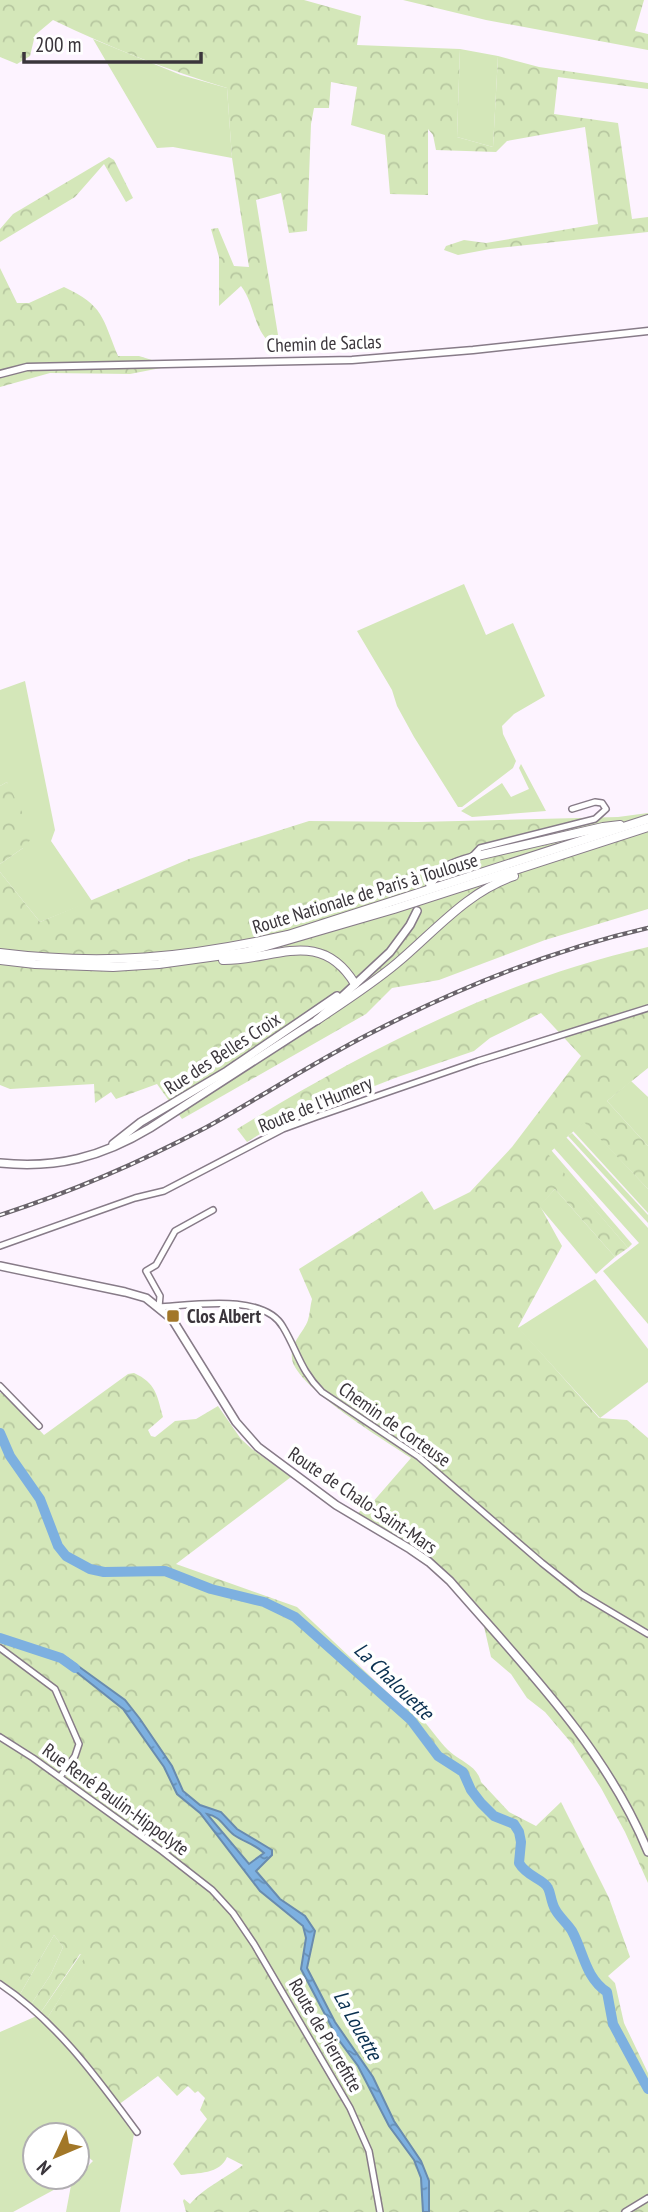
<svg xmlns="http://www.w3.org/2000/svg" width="648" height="2212" font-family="'PT Sans Narrow',sans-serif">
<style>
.grass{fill:#d4e7b9;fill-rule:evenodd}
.forest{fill:url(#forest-crowns)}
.water{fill:url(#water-ripples);stroke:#698bae;stroke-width:2;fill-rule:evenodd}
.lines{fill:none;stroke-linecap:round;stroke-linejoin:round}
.river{stroke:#7db0e0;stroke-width:10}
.minor-casing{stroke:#877b88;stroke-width:8}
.tertiary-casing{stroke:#877b88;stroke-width:9}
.secondary-casing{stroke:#877b88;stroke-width:10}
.primary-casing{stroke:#877b88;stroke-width:10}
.minor{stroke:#fff;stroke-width:5}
.tertiary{stroke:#fff;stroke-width:6}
.secondary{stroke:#fff;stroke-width:7}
.primary{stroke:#fff;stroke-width:8}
.rail-casing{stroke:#6a646b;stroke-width:4.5}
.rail{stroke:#fff;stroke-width:2;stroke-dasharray:5;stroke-linecap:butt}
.poi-dot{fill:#a27728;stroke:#fff;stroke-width:2.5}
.labels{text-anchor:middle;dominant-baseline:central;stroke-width:7;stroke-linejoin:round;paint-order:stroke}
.street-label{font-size:19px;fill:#3a353b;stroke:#fff}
.poi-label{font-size:19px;font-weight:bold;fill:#3a353b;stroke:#fff;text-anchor:start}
.water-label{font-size:21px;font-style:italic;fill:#0b3151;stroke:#fff}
</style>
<defs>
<pattern id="forest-crowns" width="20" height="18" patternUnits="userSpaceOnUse" patternTransform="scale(1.75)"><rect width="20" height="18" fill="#d4e7b9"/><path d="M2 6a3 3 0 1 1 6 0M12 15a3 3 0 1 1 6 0" fill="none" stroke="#b7c7a0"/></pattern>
<pattern id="water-ripples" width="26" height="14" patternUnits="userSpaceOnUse" patternTransform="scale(1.75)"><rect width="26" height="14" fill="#7db0e0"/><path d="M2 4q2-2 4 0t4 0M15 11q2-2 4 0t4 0" fill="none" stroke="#6790b7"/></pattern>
</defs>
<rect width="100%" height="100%" fill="#fdf3ff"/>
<!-- grass -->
<g class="grass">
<path d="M93,39L181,75L227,88L232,158L173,147L157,148Z"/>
<path d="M460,49L498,56L493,147L457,137Z"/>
<path d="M464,584L486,635L513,623L545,696L514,714L502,726L503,734L516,761L513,768L462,807H458L414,737L397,706L392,690L357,631Z"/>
<path d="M25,681L55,830L51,841L92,901L40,922L0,872V864L23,848L7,782L0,786V690Z"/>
<path d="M521,764L546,811L472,817L461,811L502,783L511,797L529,789L519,768Z"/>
<path d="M631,1081L648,1097V1146L607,1101Z"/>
<path d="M584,1121L648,1189V1213L573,1131Z"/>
<path d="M572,1133L648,1215V1223L568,1136Z"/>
<path d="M566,1137L648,1228V1324L603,1271L639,1243L554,1148Z"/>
<path d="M551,1150L632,1244L628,1248L547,1154Z"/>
<path d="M555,1189L615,1257L596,1274L539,1206Z"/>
<path d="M595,1279L648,1349V1382L600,1418L518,1328Z"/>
<path d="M54,1935L63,1947L51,1974L30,2006L19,1996Z"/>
<path d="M81,1954L86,1957L48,2017L118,2105L134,2134L120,2212H66L72,2180L13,2212H0V2032L39,2015ZM35,2135H77V2169L88,2157L93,2161L77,2177H35Z"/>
</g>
<!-- forest -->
<g class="forest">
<path d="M0,0H304L361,16L357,45L460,49L457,137L493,147L498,56L539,67L648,83V89L558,77L554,114L618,123L632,219L648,217V232L490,249L458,255L444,250L446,246L464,240L486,243L598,224L585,127L507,141L496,152L436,150L433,135L428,129V195L390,194L385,135L351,125L357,87L331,82L329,108H314L311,124L307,231L289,233L281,193L256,200L279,341L267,340C253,324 254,303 241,286L219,306V257L211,229L218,228L234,266L249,267L232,158L227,88C167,70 109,47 53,20L35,35L30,56L17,64L0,57Z"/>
<path d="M403,0H644L635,31L648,34V50L486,20Z"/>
<path d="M109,157L114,160L133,198L126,202L104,164L75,197L0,242V229L13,214Z"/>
<path d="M0,268L17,303H29L64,287C104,306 102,317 118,356H139L171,366L130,374L50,373L0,387Z"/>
<path d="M7,782L34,836L23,848L0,864V786Z"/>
<path d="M648,813V909L545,940L439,980L392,988L366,1014L182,1119L157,1084L116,1099L111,1092L95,1103L94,1084L10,1089L0,1085V872L40,922L189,859L309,821L417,822L618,817Z"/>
<path d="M648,947V1068L607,1101L648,1146V1189L584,1122L548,1154L628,1248L615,1257L555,1189L540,1206L562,1246L518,1327L599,1418L627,1420L648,1438V1883L625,1832L601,1788L573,1745L545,1712L527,1698L511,1674L491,1657L480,1609L436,1564L410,1545L357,1514L369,1503H372L411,1458C386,1441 296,1387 292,1359C290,1342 303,1334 308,1320C310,1314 310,1306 312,1299L299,1269L422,1191L434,1210L470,1192L512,1147L581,1056L541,1013L490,1038L474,1051L395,1078L306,1113L260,1134L247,1142L237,1129C364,1051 501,980 648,947Z"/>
<path d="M134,1373C156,1383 157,1395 163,1417L148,1430L151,1436L155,1437L175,1421L196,1419L218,1406L241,1439L252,1449L291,1477L176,1564L297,1607L405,1709L408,1707C427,1719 436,1741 454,1755C465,1763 478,1768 481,1782L509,1812L536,1826L561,1802L609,1898L630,1957L608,1976L615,1983L624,2023L648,2073V2212H186L183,2201L184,2199L190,2204C203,2188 226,2178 243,2165L227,2157C220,2174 198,2173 181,2175L173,2164L207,2119L200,2110L205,2098L198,2091L195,2093L188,2086L177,2096L158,2076L118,2105L42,2018L48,2017L85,1957L80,1954L39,2015L30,2006L51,1974L63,1947L54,1935L19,1996L0,1982V1393L4,1392L44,1435L128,1374Z"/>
</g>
<!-- water -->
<path class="water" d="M67,1658L125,1700L140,1719L172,1766L183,1791L200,1805L221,1812L237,1829L272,1850V1855L256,1871L280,1899L305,1916L315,1931L307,1968L335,2022L373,2077L394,2121L421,2161L429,2181V2212H423L421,2178L414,2160L389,2126L358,2066L338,2039L301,1969L306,1938L303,1926L260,1891L200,1813L177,1794L164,1767L123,1709L65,1663ZM207,1814C220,1816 224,1827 234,1835C244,1842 255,1844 264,1853L249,1864Z"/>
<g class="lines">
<!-- river -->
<g class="river">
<path d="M0,1433L10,1456L40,1499L58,1546L66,1556L90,1569L104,1572L165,1571L211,1589L264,1602L295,1617L411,1720L438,1756L463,1772L471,1790L481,1803L494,1816L514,1824L519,1832L521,1842L519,1863C527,1877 544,1879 548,1888C551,1894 551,1902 555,1909C559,1917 567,1923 572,1931C584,1953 585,1977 607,1992L613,2024L648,2089"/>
<path d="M0,1638L61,1658L75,1668"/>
</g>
<!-- minor casing -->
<g class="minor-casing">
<g id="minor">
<path d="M448,869L466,863L480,848L595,819L606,809L602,803L595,802L572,809"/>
<path d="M213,1210L175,1231L156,1265L146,1271L160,1296L159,1307C193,1305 264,1293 283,1327C298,1352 300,1370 322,1392L419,1457L542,1563L581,1594L648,1634"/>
<path d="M0,1246L135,1198L164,1191L283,1129L316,1117L478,1061L648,1008"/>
<path d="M0,1386L39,1426"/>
<path d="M0,1648L55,1689L79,1744L75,1756L60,1777"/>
<path d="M0,1737L33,1758L162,1851L212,1890L233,1913L254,1944L350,2108L369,2151L380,2212"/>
<path d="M0,1984C57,2022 97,2078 137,2132"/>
<path d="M625,2212L648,2198"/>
</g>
</g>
<!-- tertiary casing -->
<g class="tertiary-casing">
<path id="tertiary" d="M0,374L27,367L352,360L473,350L648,331"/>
</g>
<!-- secondary casing -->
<g class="secondary-casing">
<g id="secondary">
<path d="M430,885C443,866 451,863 473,857"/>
<path d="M113,1144L141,1122L227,1071L337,996"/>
<path d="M0,1163C56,1169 102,1157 150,1128L317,1020L390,952L410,925L417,911"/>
<path d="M0,1266L125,1292L146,1298L172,1319L236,1422L258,1447L336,1505L410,1549L429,1562L450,1581C522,1664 606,1748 648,1852"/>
</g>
</g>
<!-- primary casing -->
<g class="primary-casing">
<g id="primary">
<path d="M473,857L603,827L620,825"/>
<path d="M0,953C104,966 186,958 288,935L648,819"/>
<path d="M0,960L35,964L113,967L159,964L246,952L394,909L648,827"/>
<path d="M223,960C273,961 320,926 355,984"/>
<path d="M317,1020C344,1002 372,984 397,963C435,931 467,892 514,876"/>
</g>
</g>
<!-- minor -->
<use href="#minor" class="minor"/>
<!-- tertiary -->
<use href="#tertiary" class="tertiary"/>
<!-- secondary -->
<use href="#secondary" class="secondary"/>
<!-- primary -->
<use href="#primary" class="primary"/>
<!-- rail casing -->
<g class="rail-casing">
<path id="rail" d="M0,1215C71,1192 139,1163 205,1128C261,1097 314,1062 371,1033C458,988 552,950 648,928"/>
</g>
<!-- rail -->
<use href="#rail" class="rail"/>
</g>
<!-- markers -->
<rect class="poi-dot" x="166" y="1309" width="14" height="14" rx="3.5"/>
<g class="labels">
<!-- street labels -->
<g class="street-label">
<text transform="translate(324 343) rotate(-2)">Chemin de Saclas</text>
<text transform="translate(365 893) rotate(-17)">Route Nationale de Paris à Toulouse</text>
<text transform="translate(222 1053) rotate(-33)">Rue des Belles Croix</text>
<text transform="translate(315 1104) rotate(-22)">Route de l'Humery</text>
<text transform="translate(395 1424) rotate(35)">Chemin de Corteuse</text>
<text transform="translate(363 1500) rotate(34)">Route de Chalo-Saint-Mars</text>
<text transform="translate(116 1799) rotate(36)">Rue René Paulin-Hippolyte</text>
<text transform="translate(326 2035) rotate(60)">Route de Pierrefitte</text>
</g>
<!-- poi labels -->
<g class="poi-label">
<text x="187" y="1316">Clos Albert</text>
</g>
<!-- water labels -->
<g class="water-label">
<text transform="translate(394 1681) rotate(44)">La Chalouette</text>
<text transform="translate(358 2025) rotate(61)">La Louette</text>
</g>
</g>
<!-- north arrow -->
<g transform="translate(56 2156) rotate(226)"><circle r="33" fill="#ffffff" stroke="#b0aeb1" stroke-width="2"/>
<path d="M0-5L12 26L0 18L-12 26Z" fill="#a27728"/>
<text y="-10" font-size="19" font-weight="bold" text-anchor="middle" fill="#3a353b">N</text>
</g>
<!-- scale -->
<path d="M24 52v10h177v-10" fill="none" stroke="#3a353b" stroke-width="3.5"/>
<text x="35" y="52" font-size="21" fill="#3a353b" stroke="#ffffff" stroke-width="5" paint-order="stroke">200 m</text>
</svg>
